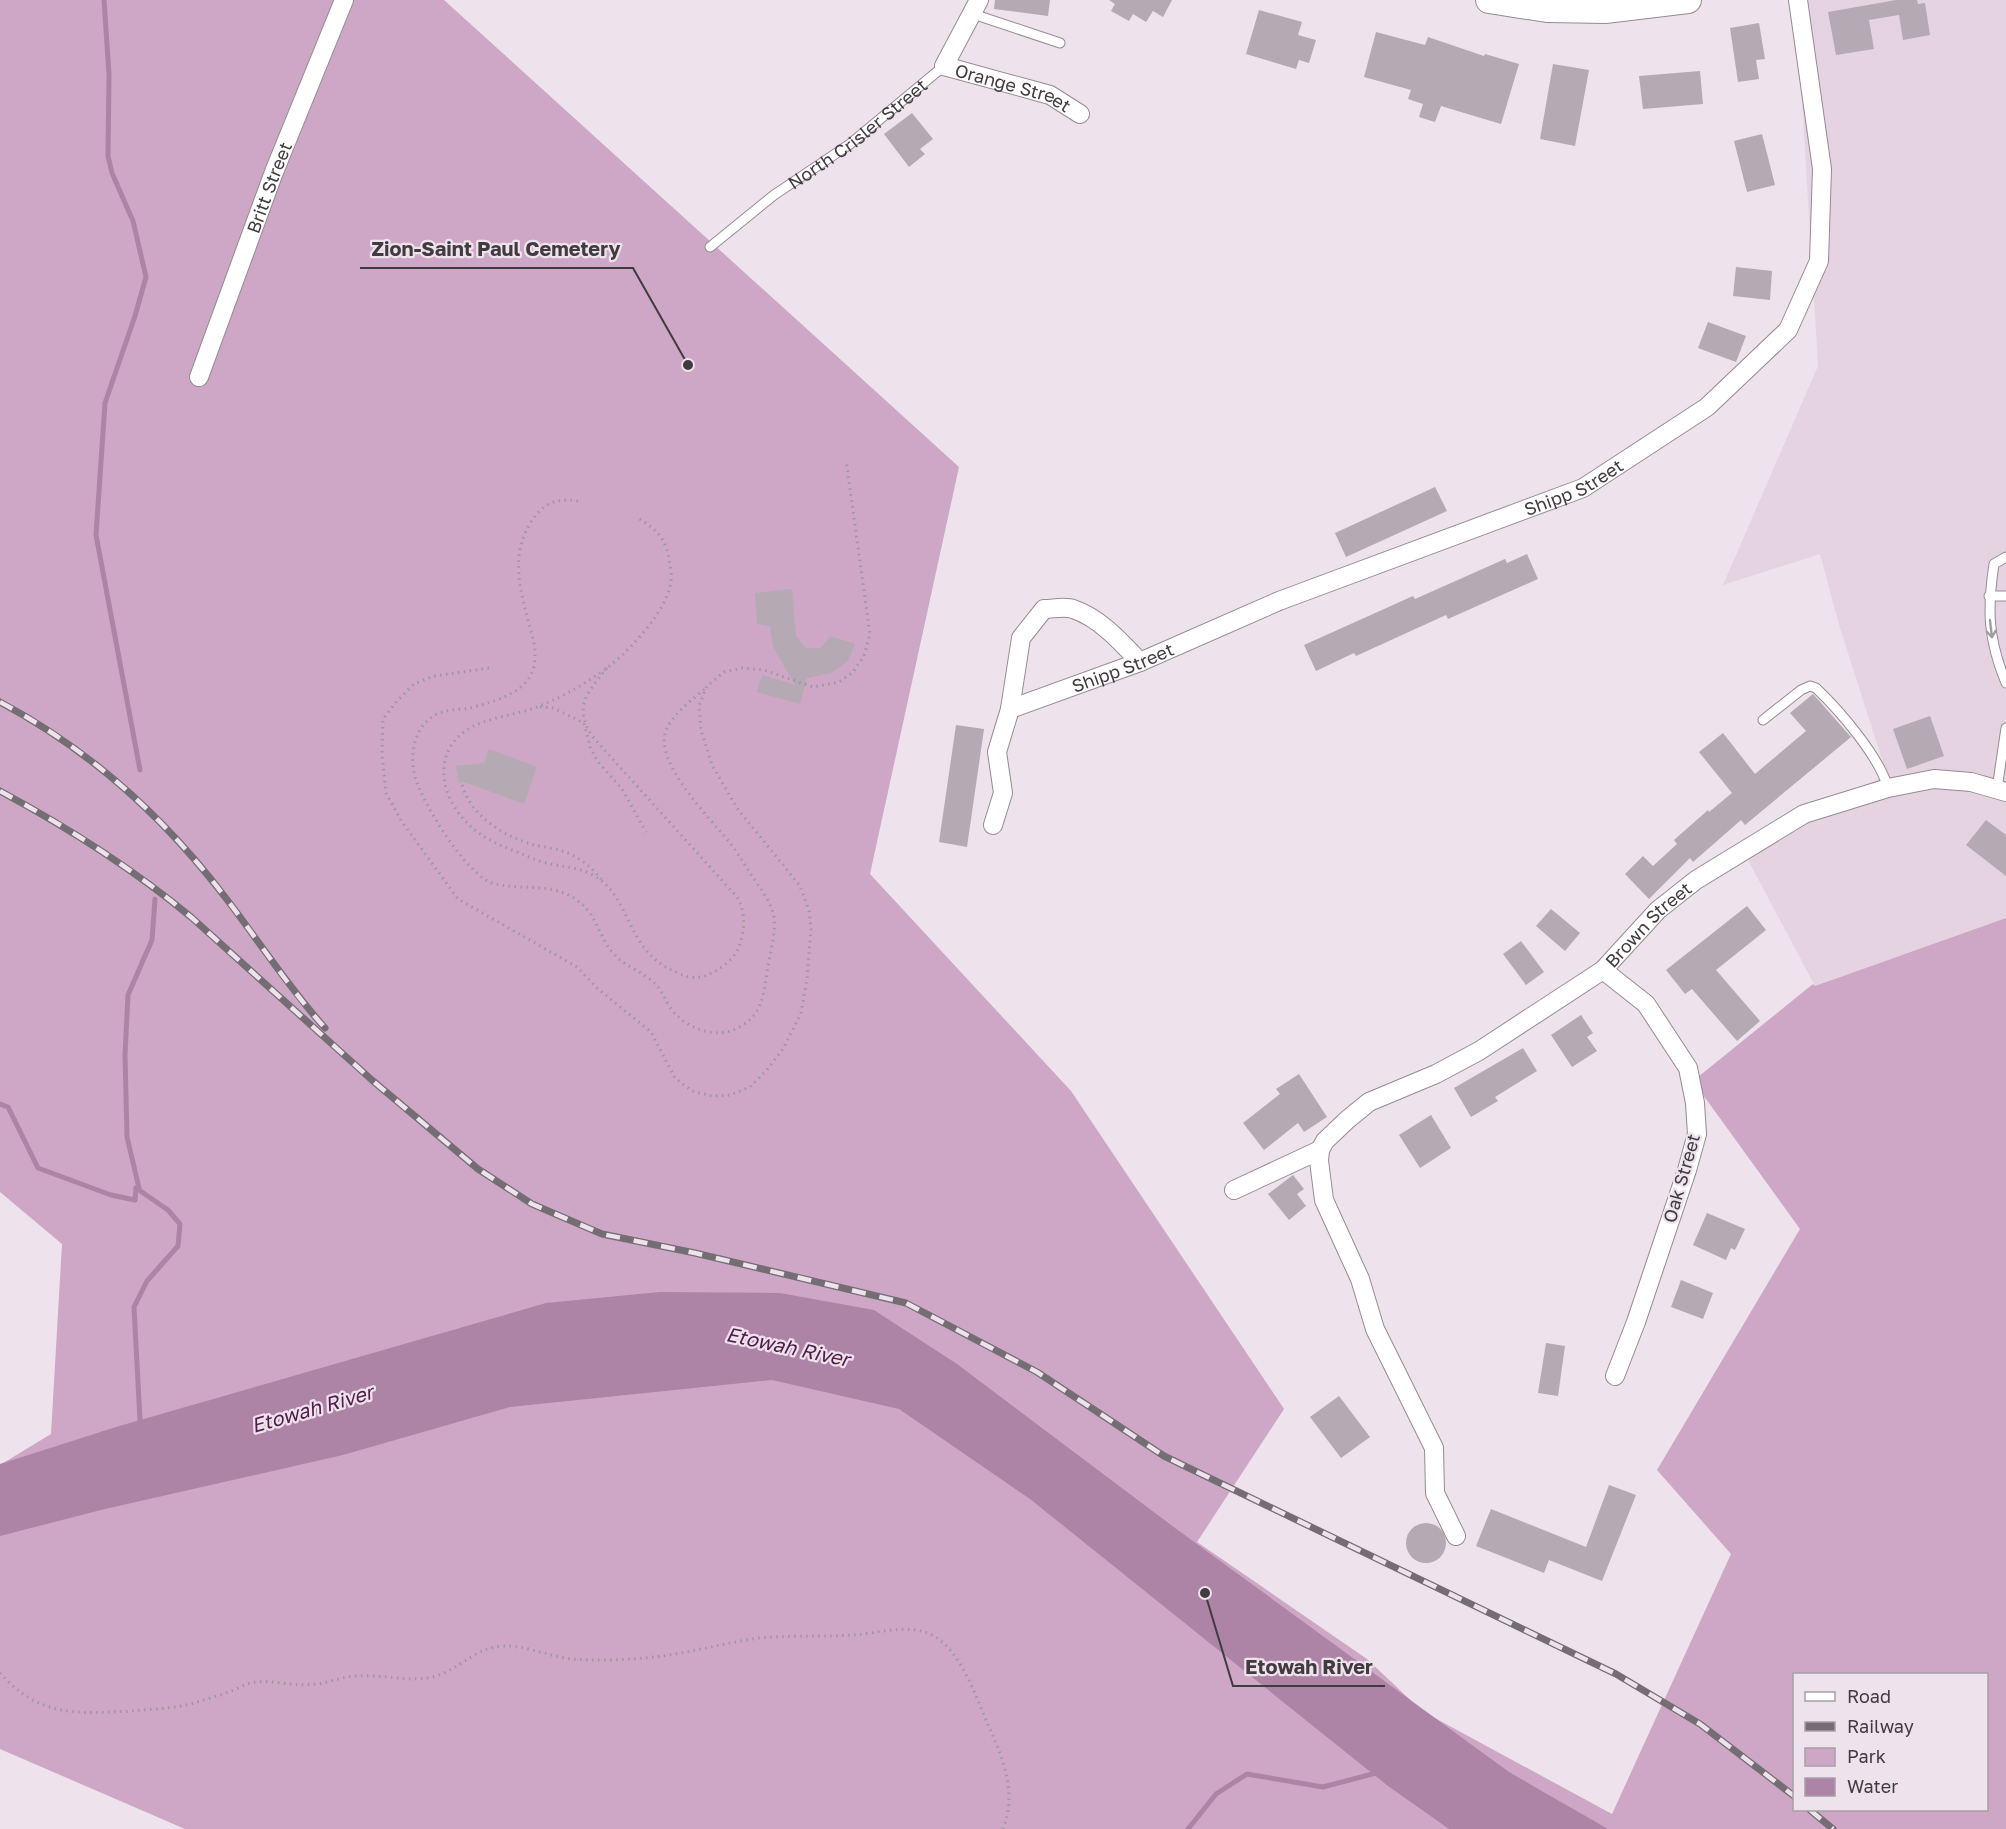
<svg xmlns="http://www.w3.org/2000/svg" width="2006" height="1829" font-family="'Golos Text',sans-serif">
<style>
.built{fill:#e6d3e2}
.green{fill:#cda7c5;fill-rule:evenodd}
.water{fill:#ae84a6}
.lines{fill:none;stroke-linecap:round;stroke-linejoin:round}
.stream{stroke:#ae84a6;stroke-width:5}
.building{fill:#b5aab3}
.service-casing{stroke:#968b93;stroke-width:11}
.minor-casing{stroke:#968b93;stroke-width:20}
.secondary-casing{stroke:#968b93;stroke-width:28}
.path{stroke:#9f979e;stroke-width:3;stroke-dasharray:1.5 4.5;stroke-linecap:butt}
.service{stroke:#fff;stroke-width:9}
.minor{stroke:#fff;stroke-width:18}
.secondary{stroke:#fff;stroke-width:26}
.rail-casing{stroke:#746d73;stroke-width:7}
.rail{stroke:#eee2ec;stroke-width:4.5;stroke-dasharray:14;stroke-linecap:butt}
.oneway{stroke:#a09d9f}
.labels{text-anchor:middle;dominant-baseline:central;stroke-width:4.5;stroke-linejoin:round;paint-order:stroke}
.street-label{font-size:18px;fill:#403b3f;stroke:#eee2ec}
.water-label{font-size:20px;font-style:italic;fill:#511c4a;stroke:#eee2ec}
.leader{fill:none;stroke:#403b3f;stroke-width:2}
.callout-dot{fill:#403b3f;stroke:#eee2ec;stroke-width:2}
.callout-label{font-size:20px;text-anchor:middle;font-weight:bold;fill:#403b3f;stroke:#eee2ec;stroke-width:4.5;stroke-linejoin:round;paint-order:stroke}
</style>
<rect width="100%" height="100%" fill="#eee2ec"/>
<!-- built -->
<path class="built" d="M1796,0H2006V918L1815,986L1739,843L1887,775L1839,625L1820,554L1723,585L1818,366Z"/>
<!-- green -->
<path class="green" d="M0,0H444L959,467L870,874L1071,1091L1284,1409L1197,1542L1367,1659L1422,1711L1612,1814L1731,1554L1657,1470L1800,1229L1693,1081L1813,984L1815,986L2006,918V1829H185L0,1749V1465L51,1434L62,1244L0,1192ZM1794,1674H1986V1810H1794Z"/>
<!-- water -->
<path class="water" d="M660,1292L780,1293L874,1310L957,1364L1175,1528L1509,1772L1608,1829H1449L1388,1786L1030,1499L899,1409L772,1380L510,1407L343,1455L105,1509L0,1536V1464L116,1427L546,1303Z"/>
<g class="lines">
<!-- stream -->
<g class="stream">
<path d="M104,0L109,74L108,156L112,173L133,221L146,277L135,316L105,403L96,535L140,770"/>
<path d="M0,1104L8,1107L38,1168L111,1195L135,1200L136,1188H139L127,1137L125,1055L128,995L152,940L155,899"/>
<path d="M136,1188L168,1210L180,1224L178,1246L147,1281L134,1307L140,1420"/>
<path d="M1188,1829L1216,1794L1247,1774L1323,1787L1380,1772"/>
</g>
</g>
<!-- building -->
<g class="building">
<path d="M995,0H1050L1048,16L994,9Z"/>
<path d="M1109,0H1172L1163,17L1153,11L1146,22L1133,14L1129,21L1111,11L1115,4Z"/>
<path d="M1896,0H1917L1918,4L1925,3L1930,35L1903,40L1899,15L1869,20L1874,49L1836,55L1828,12Z"/>
<path d="M1259,10L1302,22L1298,35L1316,40L1309,63L1299,60L1296,69L1246,54Z"/>
<path d="M1759,23L1765,59L1756,60L1759,79L1738,82L1730,28Z"/>
<path d="M1376,32L1425,45L1428,37L1484,56L1485,54L1519,64L1501,124L1441,106L1435,122L1419,117L1423,104L1408,99L1411,90L1364,77Z"/>
<path d="M1553,64L1589,70L1575,146L1540,139Z"/>
<path d="M1700,71L1703,104L1643,109L1639,76Z"/>
<path d="M912,113L933,139L920,149L925,154L909,167L884,134Z"/>
<path d="M1762,134L1775,185L1747,192L1734,141Z"/>
<path d="M1736,267L1772,271L1770,300L1733,296Z"/>
<path d="M1708,322L1746,336L1736,362L1698,348Z"/>
<path d="M1435,487L1447,511L1346,557L1335,533Z"/>
<path d="M1527,554L1538,579L1448,619L1446,615L1356,656L1354,653L1316,671L1304,645L1413,596L1415,599L1505,559L1507,563Z"/>
<path d="M792,589L796,636L806,648H821L830,636L855,644L848,661L831,673L807,678L800,704L757,692L762,675L795,685L773,647L770,626L757,624L755,593Z"/>
<path d="M1813,694L1851,737L1745,825L1741,820L1693,862L1690,858L1649,899L1625,874L1643,856L1653,866L1677,844L1674,840L1708,810L1709,812L1732,793L1699,752L1723,733L1755,774L1806,731L1790,713Z"/>
<path d="M1930,716L1944,756L1907,769L1893,729Z"/>
<path d="M956,725L984,729L967,847L939,842Z"/>
<path d="M489,749L537,767L524,804L464,782L459,783L456,766L484,763Z"/>
<path d="M1986,820L2006,835V876L1966,845Z"/>
<path d="M1747,906L1766,930L1716,970L1760,1021L1737,1041L1692,989L1685,994L1666,970Z"/>
<path d="M1551,909L1580,933L1565,951L1536,926Z"/>
<path d="M1521,941L1544,972L1526,985L1503,954Z"/>
<path d="M1581,1015L1593,1033L1587,1037L1597,1051L1572,1067L1551,1035Z"/>
<path d="M1523,1048L1537,1071L1495,1097L1498,1101L1471,1117L1454,1088Z"/>
<path d="M1299,1074L1327,1117L1304,1132L1298,1123L1264,1150L1243,1123L1280,1094L1276,1089Z"/>
<path d="M1431,1115L1451,1148L1420,1168L1399,1135Z"/>
<path d="M1293,1175L1304,1189L1297,1194L1306,1206L1289,1220L1268,1194Z"/>
<path d="M1707,1213L1745,1229L1735,1250L1731,1248L1726,1260L1693,1245Z"/>
<path d="M1681,1280L1713,1293L1703,1319L1671,1307Z"/>
<path d="M1546,1343L1565,1346L1558,1396L1538,1393Z"/>
<path d="M1339,1396L1370,1437L1341,1458L1310,1417Z"/>
<path d="M1609,1485L1636,1495L1602,1581L1549,1560L1544,1573L1476,1546L1491,1509L1586,1547Z"/>
<circle cx="1426" cy="1543" r="20"/>
</g>
<g class="lines">
<!-- service casing -->
<g class="service-casing">
<g id="service">
<path d="M973,14L1060,43"/>
<path id="s1" d="M710,247L774,195L850,144L944,66"/>
<path d="M2006,557L1994,564C1987,610 1988,639 2006,683"/>
<path d="M1989,596H2006"/>
<path d="M1763,720L1801,690L1810,686L1816,688C1840,711 1879,756 1888,788"/>
<path d="M1997,789L2006,728"/>
</g>
</g>
<!-- minor casing -->
<g class="minor-casing">
<g id="minor">
<path id="s2" d="M979,0L944,66L1050,95L1080,114"/>
<path id="s3" d="M199,377L274,172L344,0"/>
<path id="s4" d="M1010,709L1140,662L1279,601L1583,488L1707,407L1788,330L1819,261L1822,169L1798,0"/>
<path d="M993,825L1003,793L997,752L1010,709L1021,638L1044,609C1053,609 1065,606 1073,609C1100,618 1121,642 1140,662"/>
<path d="M1603,970L1646,1004L1688,1068L1695,1103L1697,1134L1687,1170L1636,1322L1615,1376"/>
<path d="M1234,1190L1320,1150"/>
<path id="s5" d="M1456,1536L1435,1493L1434,1448L1375,1329L1360,1279L1324,1200L1319,1161L1320,1150L1325,1141L1347,1120L1369,1102L1436,1074L1479,1051L1603,970L1658,910L1696,880L1804,814L1888,788L1934,779L1971,782L2006,792"/>
</g>
</g>
<!-- secondary casing -->
<g class="secondary-casing">
<path id="secondary" d="M1489,0L1547,9L1605,10L1688,0"/>
</g>
<!-- path -->
<g class="path">
<path d="M578,501C556,498 543,503 531,522C510,555 520,588 529,624C533,638 537,651 534,666C529,693 492,702 470,708C460,710 448,709 439,713C414,724 409,754 415,777C423,804 468,878 495,884C522,890 550,883 574,898C599,915 596,933 613,953C623,965 637,969 648,978C660,986 663,996 670,1007C684,1029 719,1041 741,1026C763,1013 763,996 767,973C769,956 776,935 774,918C772,903 762,891 754,879C746,867 739,855 730,843C711,819 651,761 667,728C675,712 693,699 706,688"/>
<path d="M489,668L434,676L414,684L397,701L383,719L382,755L386,793L402,822L458,899L577,967L597,988L651,1032L675,1078L692,1091L712,1096L730,1095L750,1087L766,1071L783,1049L801,1013L807,979L811,929L809,910L800,886L737,808L712,765L701,730L699,706L707,686L724,672L742,668L764,670L813,687L839,682L853,672L864,656L870,634L846,460"/>
<path d="M607,668C588,692 573,706 592,736L737,897C745,911 745,924 741,940C738,956 725,966 712,973C700,979 690,979 678,973C664,967 652,959 643,946C625,922 621,889 591,874C575,866 559,867 543,862C534,860 526,855 517,852C488,841 467,830 451,801C439,778 441,748 464,732C484,717 514,716 537,707C558,699 578,688 597,675C623,659 676,605 671,572C667,543 664,534 638,518"/>
<path d="M540,707L553,708L584,723L590,747L598,762L622,789L646,832"/>
<path d="M462,785C472,817 503,836 534,845C544,847 555,848 565,852C580,857 592,868 602,880"/>
<path d="M0,1673C39,1717 76,1714 130,1711C151,1709 173,1709 194,1703C207,1699 221,1695 234,1690C241,1687 247,1683 256,1682C275,1680 295,1687 315,1684C328,1683 341,1677 355,1676C379,1674 403,1681 426,1678C455,1675 471,1649 501,1646C526,1645 548,1656 571,1659C598,1661 627,1660 654,1657C689,1653 724,1643 759,1638C791,1635 822,1637 854,1635C878,1633 907,1624 930,1634C961,1648 976,1698 989,1727C1004,1760 1017,1794 1003,1829"/>
</g>
<!-- service -->
<use href="#service" class="service"/>
<!-- minor -->
<use href="#minor" class="minor"/>
<!-- secondary -->
<use href="#secondary" class="secondary"/>
<!-- rail casing -->
<g class="rail-casing">
<g id="rail">
<path d="M0,702C90,750 164,817 225,897C259,941 288,987 325,1028"/>
<path d="M0,791C67,827 132,868 191,917L373,1081L478,1169L532,1204L602,1234L695,1253L906,1303L1037,1372L1164,1456L1616,1674L1700,1724L1794,1796"/>
<path d="M1810,1810L1833,1829"/>
</g>
</g>
<!-- rail -->
<use href="#rail" class="rail"/>
</g>
<!-- one-way arrows -->
<defs><path id="oneway-shaft" d="M-6 0H5M1.5-3L5.5 0L1.5 3" fill="none" stroke-width="1.6" stroke-linecap="round" stroke-linejoin="round" transform="scale(1.5)"/></defs>
<use class="oneway" href="#oneway-shaft" transform="translate(1991 629) rotate(83)"/>
<g class="labels">
<!-- street labels -->
<g class="street-label">
<text stroke="none"><textPath href="#s2" startOffset="147">Orange Street</textPath></text>
<text stroke="none"><textPath href="#s1" startOffset="186">North Crisler Street</textPath></text>
<text stroke="none"><textPath href="#s3" startOffset="202">Britt Street</textPath></text>
<text stroke="none"><textPath href="#s4" startOffset="606">Shipp Street</textPath></text>
<text stroke="none"><textPath href="#s4" startOffset="120">Shipp Street</textPath></text>
<text stroke="none"><textPath href="#s5" startOffset="818">Brown Street</textPath></text>
<text transform="translate(1681 1178) rotate(-74)">Oak Street</text>
</g>
<!-- water labels -->
<g class="water-label">
<text transform="translate(788 1346) rotate(12)">Etowah River</text>
<text transform="translate(312 1408) rotate(-16)">Etowah River</text>
</g>
</g>
<!-- callouts -->
<path class="leader" d="M688 365L633 268H360M1205 1593L1233 1686H1385"/>
<g class="callout-dot">
<circle cx="688" cy="365" r="6"/>
<circle cx="1205" cy="1593" r="6"/>
</g>
<g class="callout-label">
<text x="496" y="256">Zion-Saint Paul Cemetery</text>
<text x="1309" y="1674">Etowah River</text>
</g>
<!-- legend -->
<rect x="1793" y="1673" width="195" height="138" fill="#eee2ec" stroke="#a89fa7" stroke-width="1.5"/>
<rect x="1805" y="1692" width="30" height="9" fill="#ffffff" stroke="#a89fa7" stroke-width="1.5"/>
<text x="1847" y="1703" font-size="18" fill="#403b3f">Road</text>
<rect x="1805" y="1722" width="30" height="9" fill="#746d73" stroke="#a89fa7" stroke-width="1.5"/>
<text x="1847" y="1733" font-size="18" fill="#403b3f">Railway</text>
<rect x="1805" y="1748" width="30" height="18" fill="#cda7c5" stroke="#a89fa7" stroke-width="1.5"/>
<text x="1847" y="1763" font-size="18" fill="#403b3f">Park</text>
<rect x="1805" y="1778" width="30" height="18" fill="#ae84a6" stroke="#a89fa7" stroke-width="1.5"/>
<text x="1847" y="1793" font-size="18" fill="#403b3f">Water</text>
</svg>
